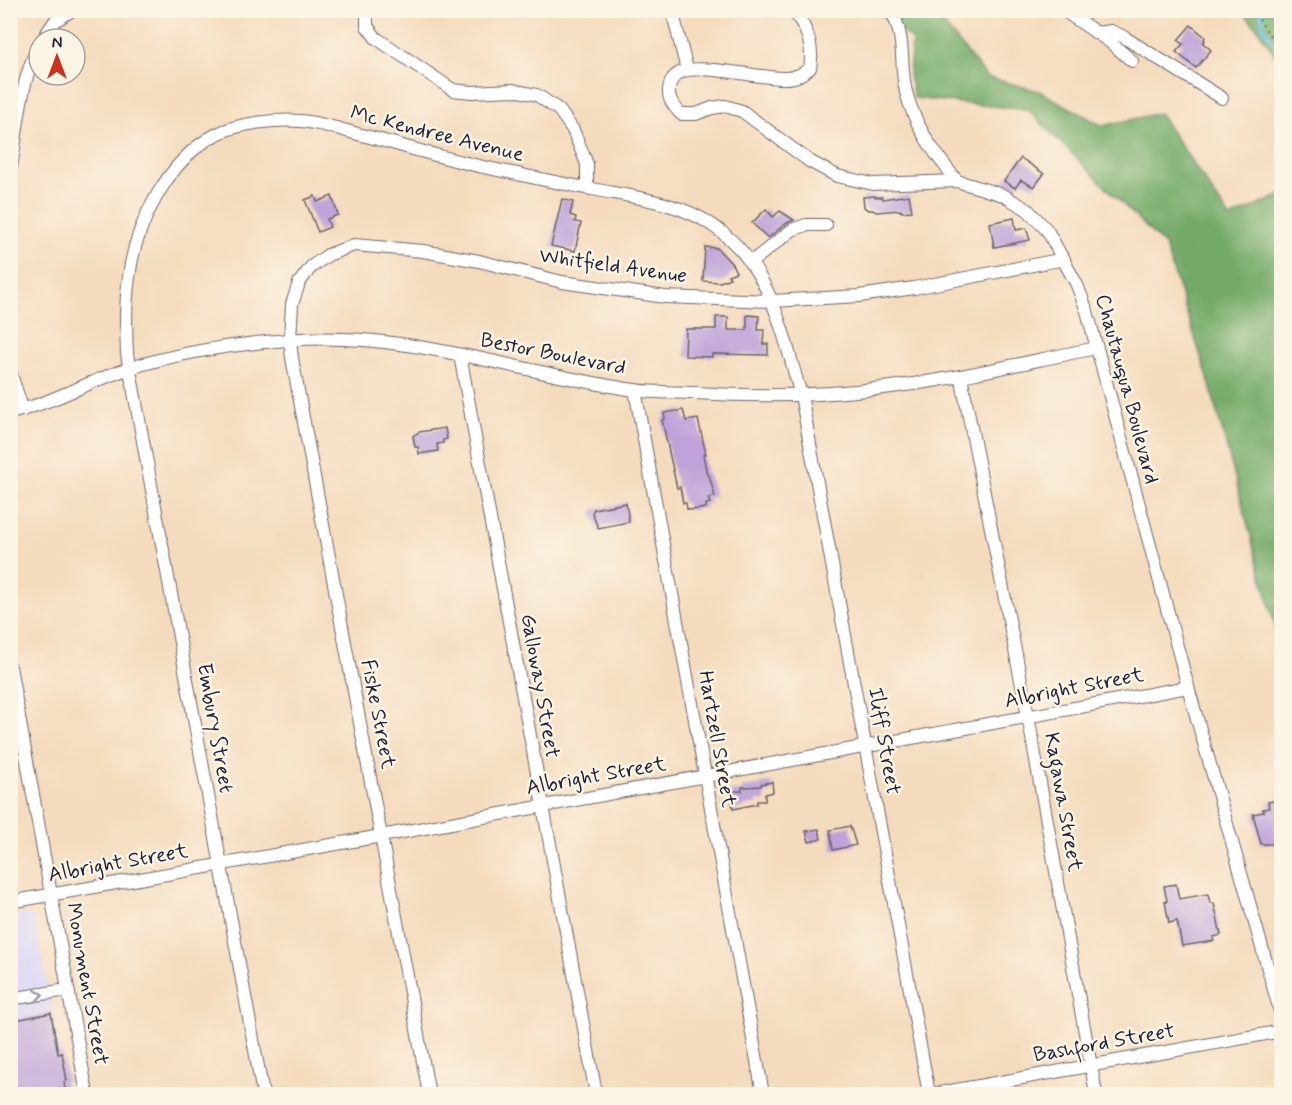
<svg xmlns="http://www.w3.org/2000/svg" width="1292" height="1105" font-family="Mynerve,sans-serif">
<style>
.built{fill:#dbd6f7}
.forest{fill:#73aa68;stroke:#4a6652;stroke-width:1.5}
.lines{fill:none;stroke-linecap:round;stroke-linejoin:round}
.stream{stroke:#5fbddd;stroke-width:4}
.building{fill:#bea2d9}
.minor-casing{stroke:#6c6368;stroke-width:14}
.path{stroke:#6c6368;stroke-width:2;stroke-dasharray:1.5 4.5;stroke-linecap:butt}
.minor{stroke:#fff;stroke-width:12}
.oneway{stroke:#9c9ca7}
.labels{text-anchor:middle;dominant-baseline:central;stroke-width:5;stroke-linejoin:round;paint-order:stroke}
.street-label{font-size:21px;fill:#22223b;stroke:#fcf5e5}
</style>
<rect width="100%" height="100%" fill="#fcf5e5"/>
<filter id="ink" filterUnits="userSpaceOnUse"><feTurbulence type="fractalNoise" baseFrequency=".0167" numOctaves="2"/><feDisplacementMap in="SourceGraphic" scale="12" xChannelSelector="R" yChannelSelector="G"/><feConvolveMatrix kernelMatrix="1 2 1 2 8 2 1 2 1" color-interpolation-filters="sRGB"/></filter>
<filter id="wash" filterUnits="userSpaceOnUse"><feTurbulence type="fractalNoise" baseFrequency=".008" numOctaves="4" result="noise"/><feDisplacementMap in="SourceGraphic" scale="24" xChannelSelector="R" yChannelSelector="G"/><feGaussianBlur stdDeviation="1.35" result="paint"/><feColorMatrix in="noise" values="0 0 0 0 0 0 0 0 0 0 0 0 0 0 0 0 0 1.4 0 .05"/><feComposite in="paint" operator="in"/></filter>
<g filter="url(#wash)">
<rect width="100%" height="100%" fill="#f4dbbd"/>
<!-- built -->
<path class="built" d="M28,914L35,919L68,1094H11V916Z"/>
<!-- forest -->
<g class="forest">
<path d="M877,11H933L987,77L1039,91L1103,126L1159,113L1230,218L1281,195V648L1208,378L1165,246L1028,110L914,98L909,75L912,40Z"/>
<path d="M1241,11H1274L1281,22V65L1257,27Z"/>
</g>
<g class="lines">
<!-- stream -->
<path class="stream" d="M1261,10L1264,29L1282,52"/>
</g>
<g id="blocks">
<!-- building -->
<g class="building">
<path d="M1191,25L1205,37L1204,39L1205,40L1203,43L1211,50L1196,68L1176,52L1183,44L1178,40Z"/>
<path d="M1021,158L1044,174L1034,187L1021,180L1015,188L1004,181Z"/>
<path d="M909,195L912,211L901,212V210L876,212L873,210H868L864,207L863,197L875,196V197H882L883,199Z"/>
<path d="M315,196L317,202L332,196L338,215L327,219L330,227L318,232L305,200Z"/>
<path d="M562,199L573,202L570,215L576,217L575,222L581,223L575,251L551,246Z"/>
<path d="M766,209L773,217L780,211L794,220L787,223L768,238L752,223Z"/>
<path d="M1014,218L1016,230L1026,228L1030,240L994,247L990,223Z"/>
<path d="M705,247L717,248L732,264L736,272L728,275L730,278L720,282L703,281Z"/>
<path d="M747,315L759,316L758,330H764L763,344H768V355L712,354V357L685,356L686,329H716V317H728V330H747Z"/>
<path d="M683,410L686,421L698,419L706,454H703L707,475H709L715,497L708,498L710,503L706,504V508L692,510L687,509L686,503H683L680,487L677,488L662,420L665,419L664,413Z"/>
<path d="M445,428L447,439L443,440V443L437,444L438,451L419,454L418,447H415L413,436L419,432Z"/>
<path d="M626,503L629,522L598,528L592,513L594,509Z"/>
<path d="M772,782L773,792L765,794V801H757V804L733,809L731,791H742V787H746L761,786V784Z"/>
<path d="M1281,799V844H1261L1253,814L1264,812L1263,809L1269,808L1268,802Z"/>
<path d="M850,826L856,845L833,850L830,830Z"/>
<path d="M819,829L821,839L809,842L806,831Z"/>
<path d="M1176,884L1179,899L1208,894L1210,903H1214L1221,935L1213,937L1214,941L1182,946L1177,921L1169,923L1165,902L1167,901L1164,886Z"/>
<path d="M51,1013L58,1054L62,1053L67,1081L64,1082L66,1095H16L15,1091L12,1092L10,1086V1021Z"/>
</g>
</g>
</g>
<g filter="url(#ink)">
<use href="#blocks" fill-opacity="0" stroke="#6c6368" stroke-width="1.5"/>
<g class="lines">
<!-- minor casing -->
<g class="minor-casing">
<g id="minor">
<path d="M367,10V26L376,38L453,90L471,92L513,90L537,95L559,110L573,130L587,164V188"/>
<path d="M672,10L687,70"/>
<path d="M792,10C807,26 814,47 810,68C802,74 796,78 785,78C761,79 696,61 678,74C674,76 671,81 670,85C666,98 673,105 681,114H696L712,108L725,106L742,111L809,161L837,176L873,184L957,181L1003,195L1028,210L1047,230L1077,285L1087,311L1188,687L1282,1018"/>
<path d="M891,10C907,41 899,63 906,92C915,127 935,154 957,181"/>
<path d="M1063,10L1110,42L1132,61"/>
<path d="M1096,33L1111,31L1122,36L1222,98"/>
<path d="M43,39L55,21L72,10"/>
<path d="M10,173C17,135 20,79 39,46"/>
<path d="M750,263L792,230L806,225H826"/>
<path d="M460,355L596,1094"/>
<path d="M10,372L23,410"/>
<path d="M961,376L1028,716L1096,1094"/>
<path d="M635,390L763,1094"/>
<path d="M10,413C52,403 90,381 130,368C181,352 235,344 288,340C407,330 518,373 634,390C654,393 675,392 695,393C757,397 821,396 883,388C955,380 1026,362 1096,348"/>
<path d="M10,667L87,1094"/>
<path d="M10,902L381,836L1188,687"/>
<path d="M10,999L67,990"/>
<path d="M263,1094L127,354C126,328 125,303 129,277C135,225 168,159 217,134C239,123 277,119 301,121C321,123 343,130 362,135C404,146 446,159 488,168C523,175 558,183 592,189C632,197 677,201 712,225C771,264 782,331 801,395L929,1094"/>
<path d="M429,1094L292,358L290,340L292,304L299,283L311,267L328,255L354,245L423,251L479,261L562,282L665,297L773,301L859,296L914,288L1064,259"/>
<path d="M934,1094L1282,1031"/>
</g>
</g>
<!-- path -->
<path class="path" d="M1252,10L1282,52"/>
<!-- minor -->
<use href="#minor" class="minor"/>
</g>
<!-- one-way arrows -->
<defs><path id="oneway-chevron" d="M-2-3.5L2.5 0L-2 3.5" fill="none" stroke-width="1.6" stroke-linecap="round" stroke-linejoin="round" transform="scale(1.5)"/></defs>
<use class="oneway" href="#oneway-chevron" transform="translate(39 995) rotate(-9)"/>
</g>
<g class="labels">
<!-- street labels -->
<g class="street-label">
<text transform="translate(437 134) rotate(14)">Mc Kendree Avenue</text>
<text transform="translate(613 266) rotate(8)">Whitfield Avenue</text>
<text transform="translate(553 354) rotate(11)">Bestor Boulevard</text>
<text transform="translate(1127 389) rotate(75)">Chautauqua Boulevard</text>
<text transform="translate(540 686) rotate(80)">Galloway Street</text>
<text transform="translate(1074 688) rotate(-11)">Albright Street</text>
<text transform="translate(378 714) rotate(79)">Fiske Street</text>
<text transform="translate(215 728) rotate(80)">Embury Street</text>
<text transform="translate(717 739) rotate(80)">Hartzell Street</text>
<text transform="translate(884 741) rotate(80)">Iliff Street</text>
<text transform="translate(596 776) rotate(-10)">Albright Street</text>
<text transform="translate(1063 802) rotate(80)">Kagawa Street</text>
<text transform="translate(118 863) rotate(-10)">Albright Street</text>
<text transform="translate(87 984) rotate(80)">Monument Street</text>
<text transform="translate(1104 1043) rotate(-10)">Bashford Street</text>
</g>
</g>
<!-- margin -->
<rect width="1292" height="1105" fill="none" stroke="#fcf5e5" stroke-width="36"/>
<!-- north arrow -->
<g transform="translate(57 57)"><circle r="28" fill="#fcf5e5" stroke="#a5a1a1" stroke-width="1.5"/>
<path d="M0-4.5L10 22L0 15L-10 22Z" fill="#c8321e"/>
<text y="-9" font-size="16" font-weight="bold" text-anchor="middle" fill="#22223b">N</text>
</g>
</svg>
